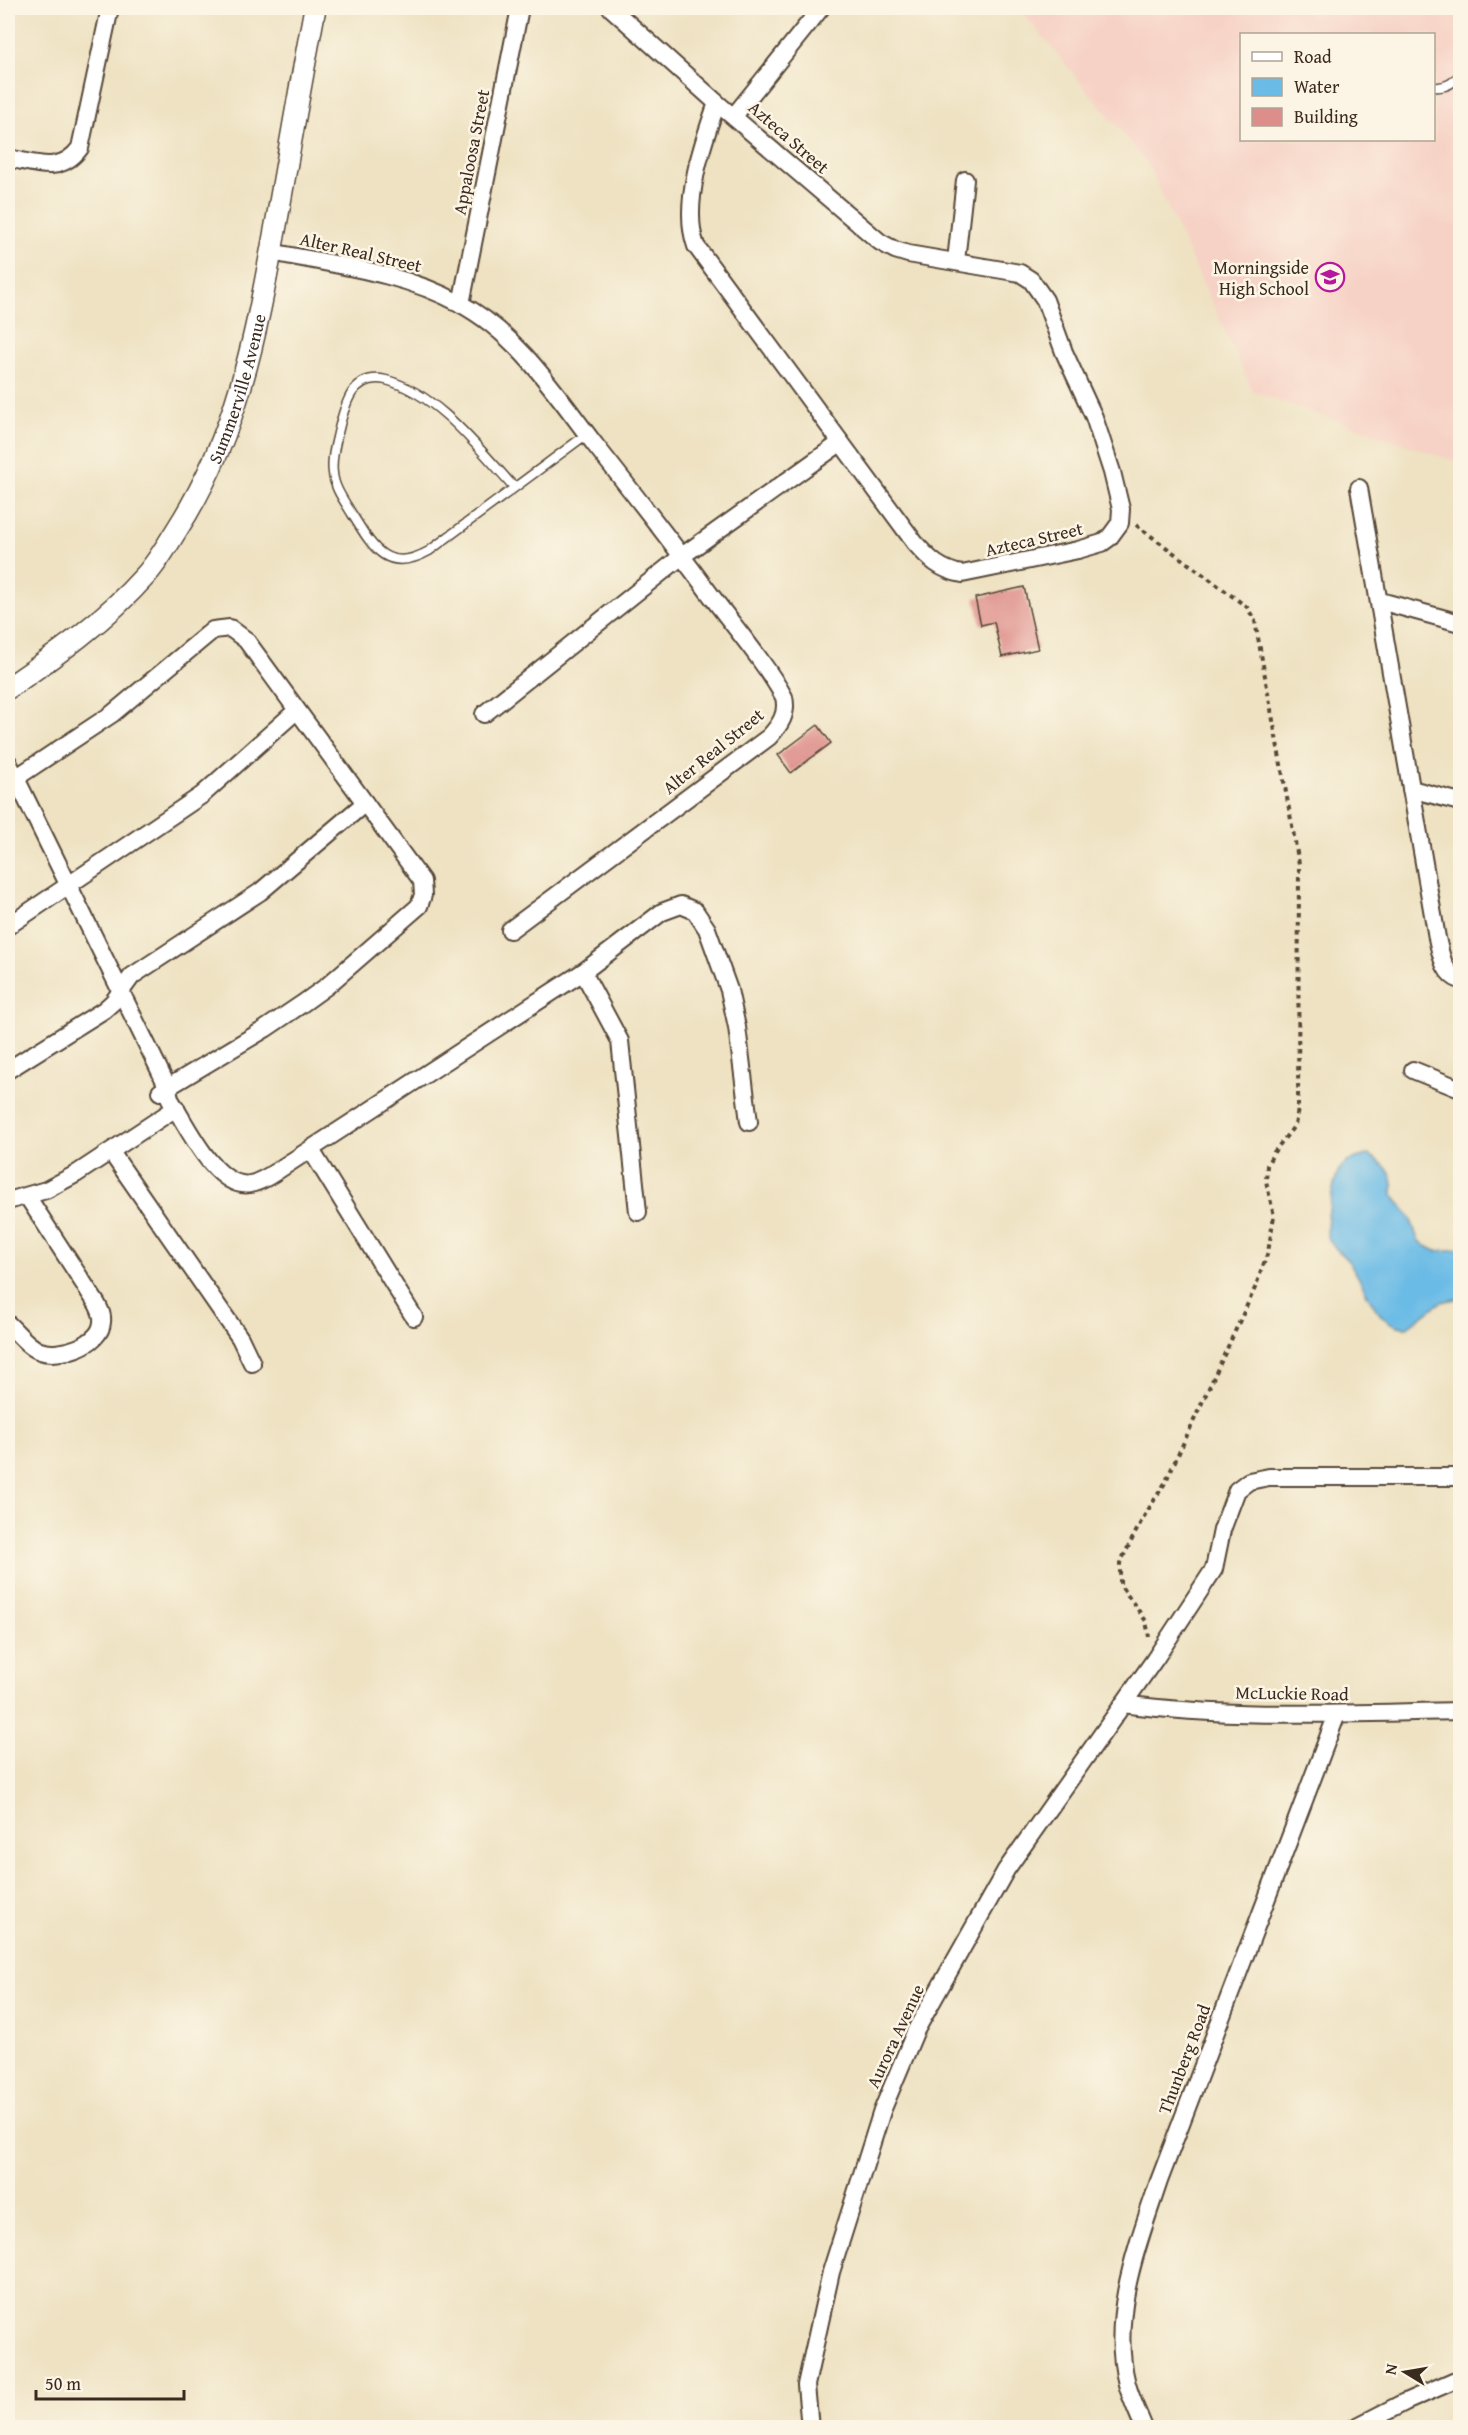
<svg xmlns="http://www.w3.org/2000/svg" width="1468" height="2435" font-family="'Gentium Book Plus',serif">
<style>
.built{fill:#f6d1c5;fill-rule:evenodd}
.water{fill:#6abbe6;stroke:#527282;stroke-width:1.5}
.building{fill:#de8e8a}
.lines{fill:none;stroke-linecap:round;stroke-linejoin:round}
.service-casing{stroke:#564637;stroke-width:11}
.minor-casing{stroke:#564637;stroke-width:20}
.tertiary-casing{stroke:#564637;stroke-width:24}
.path{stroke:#564637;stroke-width:4;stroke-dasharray:4.5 4.5;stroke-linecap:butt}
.service{stroke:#fff;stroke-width:8}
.minor{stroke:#fff;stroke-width:16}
.tertiary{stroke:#fff;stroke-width:21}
.labels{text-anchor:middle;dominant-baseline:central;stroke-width:5;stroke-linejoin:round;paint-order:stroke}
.street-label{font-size:18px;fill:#3b2a1e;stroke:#fcf5e5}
.poi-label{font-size:18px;fill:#3b2a1e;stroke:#fcf5e5;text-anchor:end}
</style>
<rect width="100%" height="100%" fill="#fcf5e5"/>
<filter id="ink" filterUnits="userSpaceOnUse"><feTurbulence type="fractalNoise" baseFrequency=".0167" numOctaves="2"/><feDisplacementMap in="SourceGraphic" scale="12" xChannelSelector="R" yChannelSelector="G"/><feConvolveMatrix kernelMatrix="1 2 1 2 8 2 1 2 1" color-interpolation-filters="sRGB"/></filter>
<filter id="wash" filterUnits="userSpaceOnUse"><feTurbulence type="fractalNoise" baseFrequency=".008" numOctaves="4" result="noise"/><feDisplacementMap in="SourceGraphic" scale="24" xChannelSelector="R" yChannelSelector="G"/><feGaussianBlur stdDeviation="1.35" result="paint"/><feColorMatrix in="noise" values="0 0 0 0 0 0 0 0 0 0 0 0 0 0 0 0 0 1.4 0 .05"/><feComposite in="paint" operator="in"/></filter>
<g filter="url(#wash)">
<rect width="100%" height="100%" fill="#eee2c2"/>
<!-- built -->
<path class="built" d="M1019,8H1460V463L1253,392L1147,163ZM1242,34H1434V140H1242Z"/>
<!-- water -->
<path class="water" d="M1368,1155C1386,1164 1395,1174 1393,1195L1410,1217L1418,1240L1426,1246L1436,1251L1460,1249V1301L1456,1299L1441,1302L1407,1327C1374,1328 1365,1282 1349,1262C1342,1254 1331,1246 1328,1237C1324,1226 1334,1179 1340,1169C1346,1160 1359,1157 1368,1155Z"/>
<g id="blocks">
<!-- building -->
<g class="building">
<path d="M1024,587L1038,649L1002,657L994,622L981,625L975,598Z"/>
<path d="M818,725L831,743L791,773L778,755Z"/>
</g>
</g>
</g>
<g filter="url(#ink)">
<use href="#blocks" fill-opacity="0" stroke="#564637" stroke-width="1.5"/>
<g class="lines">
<!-- service casing -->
<g class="service-casing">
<g id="service">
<path d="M1434,87C1445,88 1454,83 1460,74"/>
<path d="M514,487C480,450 437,393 386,380C351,372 344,408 338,433C335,446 331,460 333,473C334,488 345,502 352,514C372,546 386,575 429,551L587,434"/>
</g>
</g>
<!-- minor casing -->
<g class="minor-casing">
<g id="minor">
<path d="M611,8L717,103L880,242L895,250L908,254L1020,273L1031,280L1045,300L1064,352L1094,417L1112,472L1121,509L1120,523L1109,538L1102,543L1078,550L962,574C940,570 929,559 915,543L696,246C681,205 703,142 717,103"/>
<path d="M734,116L821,8"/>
<path d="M8,158C36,163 60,175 80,148L110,8"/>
<path d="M271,252C334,265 402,272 459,303C518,334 556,394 596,446C634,494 671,541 707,590C731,623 765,662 784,697C788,714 780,725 769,737L510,930"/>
<path d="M956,261L965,180"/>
<path d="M461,304L520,8"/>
<path d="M1359,488L1437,938C1441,954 1443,974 1460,980"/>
<path d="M1380,601L1460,623"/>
<path d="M484,714L682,556L840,443"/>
<path d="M8,762L156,1063L168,1088L170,1099C186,1124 216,1190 250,1184C261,1182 271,1175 280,1169L583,972L662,912L681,905L695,911L707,929L729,990L737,1027L749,1122"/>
<path d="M8,783L112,714L213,630L230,628L246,640L422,881L423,895L419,906L327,986L302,1004L265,1029L160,1092"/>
<path d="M1411,789L1460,802"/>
<path d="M8,926L202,795L296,711"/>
<path d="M583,972L620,1041L638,1212"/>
<path d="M8,1070L104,1010L113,1002L132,976L260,892L365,803"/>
<path d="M1413,1070L1460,1089"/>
<path d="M311,1150L414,1317"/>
<path d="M111,1152L240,1338L252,1363"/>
<path d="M8,1201L46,1190L76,1174L176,1108"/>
<path d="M8,1324C17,1332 28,1347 40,1351C59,1358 101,1345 102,1322C103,1315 100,1310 97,1304L27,1196"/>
<path d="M1123,1704C1234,1719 1348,1713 1460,1711"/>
<path d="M810,2428L806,2385L831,2272L882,2111L916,2030L1006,1870L1155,1659L1214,1569L1222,1530L1237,1490L1249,1481L1269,1477H1460"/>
<path d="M1144,2428C1138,2413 1131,2399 1127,2384C1109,2316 1138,2244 1159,2181L1337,1714"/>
<path d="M1354,2428L1405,2402L1460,2378"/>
</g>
</g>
<!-- tertiary casing -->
<g class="tertiary-casing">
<g id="tertiary">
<path id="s1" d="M8,688C56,655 105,621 145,576C157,563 166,547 176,531C240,432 257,328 278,214C290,145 302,76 315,8"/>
</g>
</g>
<!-- path -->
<path class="path" d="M1136,525L1247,607L1255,621L1299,864L1298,1109L1295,1125L1274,1152L1267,1165L1266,1181L1274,1216L1268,1252L1255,1288L1165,1483L1143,1518L1120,1563V1585L1146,1621L1149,1637"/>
<!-- service -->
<use href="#service" class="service"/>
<!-- minor -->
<use href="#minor" class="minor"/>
<!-- tertiary -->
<use href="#tertiary" class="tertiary"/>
</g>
</g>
<!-- icons -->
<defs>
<g id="school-ring" transform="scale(1.5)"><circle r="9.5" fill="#fcf5e5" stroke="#b5179e" stroke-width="1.5"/><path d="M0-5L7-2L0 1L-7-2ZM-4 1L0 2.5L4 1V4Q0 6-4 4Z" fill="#b5179e"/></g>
</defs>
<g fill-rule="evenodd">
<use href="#school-ring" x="1330" y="277"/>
</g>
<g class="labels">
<!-- street labels -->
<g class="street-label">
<text transform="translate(789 137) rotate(41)">Azteca Street</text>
<text transform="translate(471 152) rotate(-79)">Appaloosa Street</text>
<text transform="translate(361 252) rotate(13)">Alter Real Street</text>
<text stroke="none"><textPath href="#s1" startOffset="388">Summerville Avenue</textPath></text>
<text transform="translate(1034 539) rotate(-13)">Azteca Street</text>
<text transform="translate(713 751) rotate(-39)">Alter Real Street</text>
<text transform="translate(1292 1693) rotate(1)">McLuckie Road</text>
<text transform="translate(895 2036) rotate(-65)">Aurora Avenue</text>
<text transform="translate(1184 2059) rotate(-69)">Thunberg Road</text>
</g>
<!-- poi labels -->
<g class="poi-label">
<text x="1309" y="267">Morningside<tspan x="1309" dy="21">High School</tspan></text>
</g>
</g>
<!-- margin -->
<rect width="1468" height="2435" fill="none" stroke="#fcf5e5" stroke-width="30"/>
<!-- legend -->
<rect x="1240" y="33" width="195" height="108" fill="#fcf5e5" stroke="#afa495" stroke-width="1.5"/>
<rect x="1252" y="52" width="30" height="9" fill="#ffffff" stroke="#afa495" stroke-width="1.5"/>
<text x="1294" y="63" font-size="18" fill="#3b2a1e">Road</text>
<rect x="1252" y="78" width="30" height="18" fill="#6abbe6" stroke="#afa495" stroke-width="1.5"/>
<text x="1294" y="93" font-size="18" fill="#3b2a1e">Water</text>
<rect x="1252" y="108" width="30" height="18" fill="#de8e8a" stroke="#afa495" stroke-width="1.5"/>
<text x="1294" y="123" font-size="18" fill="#3b2a1e">Building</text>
<!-- north arrow -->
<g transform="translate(1405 2372) rotate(281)" stroke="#fcf5e5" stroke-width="4.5" paint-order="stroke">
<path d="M0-4.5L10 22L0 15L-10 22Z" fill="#3b2a1e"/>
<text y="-9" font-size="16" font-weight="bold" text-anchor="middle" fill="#3b2a1e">N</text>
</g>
<!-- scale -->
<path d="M36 2390v9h148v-9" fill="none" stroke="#3b2a1e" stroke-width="3"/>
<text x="45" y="2390" font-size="18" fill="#3b2a1e" stroke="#fcf5e5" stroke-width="4.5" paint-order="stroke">50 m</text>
</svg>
